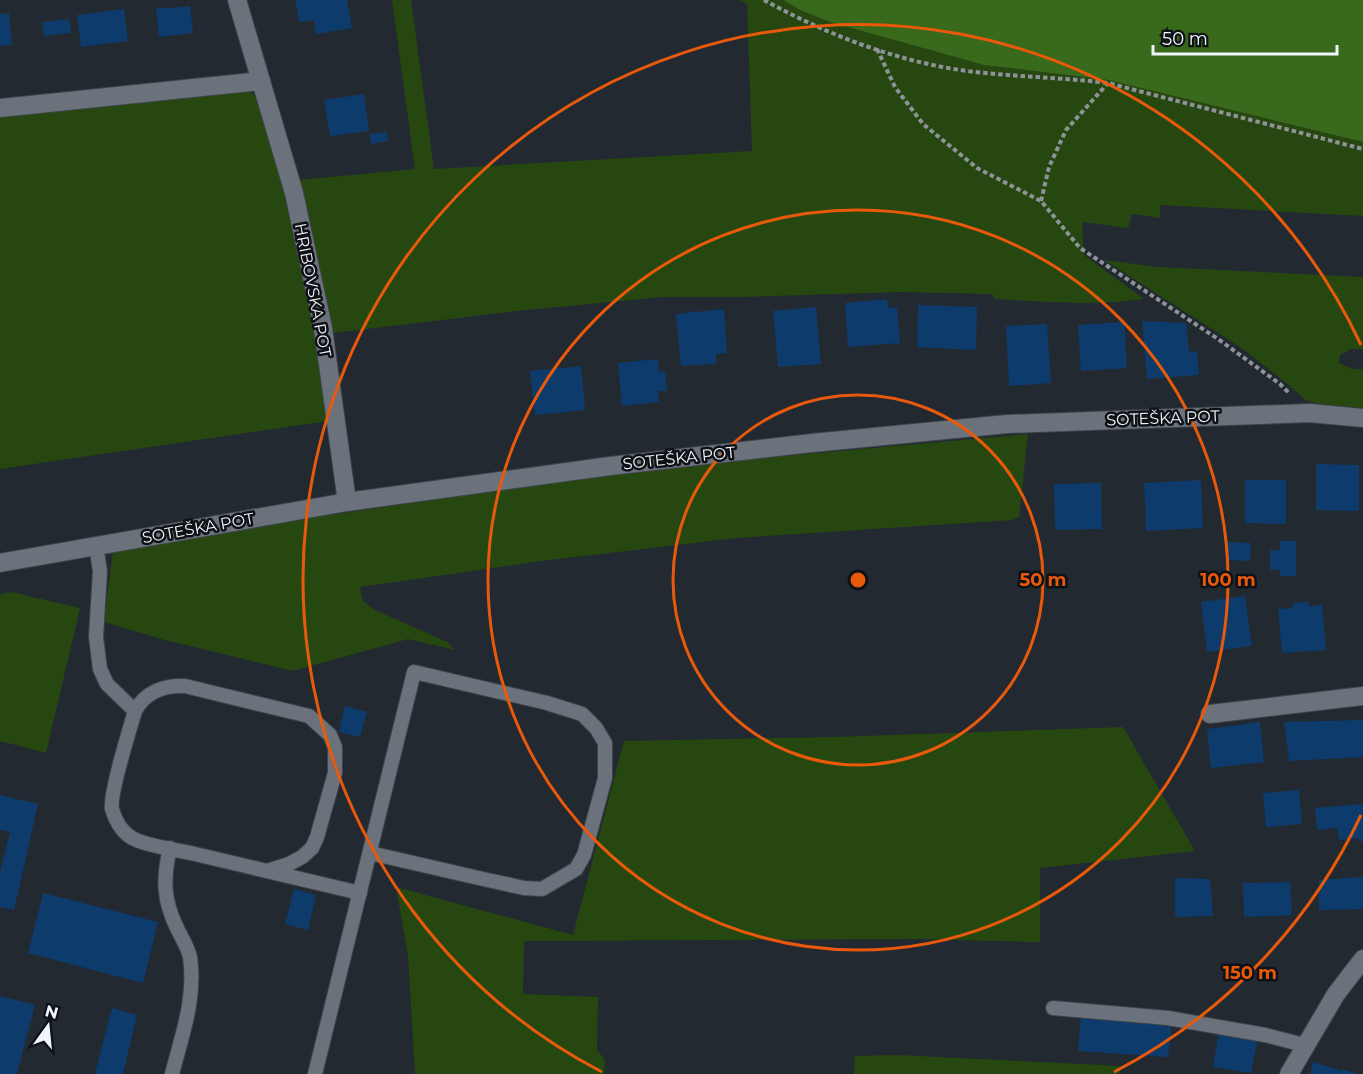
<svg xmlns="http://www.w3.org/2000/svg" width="1363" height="1074" font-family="Montserrat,sans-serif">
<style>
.green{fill:#264810}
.forest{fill:#39691a}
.building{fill:#0d3c6c}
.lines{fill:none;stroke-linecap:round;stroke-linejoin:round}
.service-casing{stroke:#3e444a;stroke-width:16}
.minor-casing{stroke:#3e444a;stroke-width:20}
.path{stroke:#8e939a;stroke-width:4;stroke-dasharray:4.5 3;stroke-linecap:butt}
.service{stroke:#6b727c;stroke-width:14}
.minor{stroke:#6b727c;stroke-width:18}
.ring{fill:none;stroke:#e8590c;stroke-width:3}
.labels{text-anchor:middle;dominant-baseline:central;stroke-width:5;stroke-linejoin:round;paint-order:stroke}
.street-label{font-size:16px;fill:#f0f5fa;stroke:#0e1115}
.centre{fill:#e8590c;stroke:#0e1115;stroke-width:3}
.ring-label{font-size:18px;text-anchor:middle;font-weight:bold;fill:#e8590c;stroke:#0e1115;stroke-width:5;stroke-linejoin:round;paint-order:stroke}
</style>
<rect width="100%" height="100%" fill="#222931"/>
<!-- green -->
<g class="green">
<path d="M392,0H411L434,169L752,151L747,4L739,0H783L802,11L833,23L984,65L1108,80L1363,142V216L1160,205V218L1132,214L1128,228L1082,222L1084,255L1144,299C1096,306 1044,302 995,299L992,294L901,292L741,297H663L516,311L334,333L299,180L415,169Z"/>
<path d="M249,89L260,102L267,117L311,303L328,421L0,469V111Z"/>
<path d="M1104,260L1158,267L1363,277V349H1351L1340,355L1339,363L1352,369H1363V408L1321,404L1305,400L1289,385L1240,347Z"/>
<path d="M1028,434L1019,517L1012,520L736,538L541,561L360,587L363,601L375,610L447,642L455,650L408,639L293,671L161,639L104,622L113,551L303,519L652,468Z"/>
<path d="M11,592L80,608L46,753L0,741V594Z"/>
<path d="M1123,727L1195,851L1040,868V942L918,939L524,941L523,994L598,997L597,1050L605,1060L604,1074H415L408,956L396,887L573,935L624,741L834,737Z"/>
<path d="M898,1055L1121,1066L1119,1074H854L855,1056Z"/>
</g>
<!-- forest -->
<path class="forest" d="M783,0H1363V142L1108,80L984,65L833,23L802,11Z"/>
<!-- building -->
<g class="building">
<path d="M295,0H347L352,28L316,34L314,20L299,22Z"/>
<path d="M190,6L193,33L159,37L156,9Z"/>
<path d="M124,9L128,41L81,47L77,15Z"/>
<path d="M9,13L12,45L0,46V14Z"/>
<path d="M69,19L71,33L44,36L42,22Z"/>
<path d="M364,94L369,131L330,136L324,100Z"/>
<path d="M387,132L388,141L371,144L370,134Z"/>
<path d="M887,299L888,308L897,307L900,343L848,347L845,303Z"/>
<path d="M918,305L977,307L976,350L917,347Z"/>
<path d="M816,307L821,364L778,367L773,311Z"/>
<path d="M724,309L727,353L716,354V364L681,366L676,314Z"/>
<path d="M1142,321L1186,323L1189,352L1197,351L1199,375L1147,379Z"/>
<path d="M1124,322L1127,368L1081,371L1078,325Z"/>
<path d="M1047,324L1051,383L1009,386L1006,326Z"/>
<path d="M658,359L659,372L665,371L667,391H658L659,402L622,406L618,363Z"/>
<path d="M581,366L585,410L535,415L530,371Z"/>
<path d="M1316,464L1359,465V511L1316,510Z"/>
<path d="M1201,480L1203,528L1146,531L1144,483Z"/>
<path d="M1245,480H1286V524L1245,523Z"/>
<path d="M1101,483L1102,529L1055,530L1054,484Z"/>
<path d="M1280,541H1296V576H1280V570H1270V550H1280Z"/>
<path d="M1227,542L1251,543L1250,561L1226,560Z"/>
<path d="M1245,596L1252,646L1207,652L1201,602Z"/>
<path d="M1309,602V606L1322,605L1326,650L1282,653L1278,609L1293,608V603Z"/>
<path d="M345,706L367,712L360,737L339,732Z"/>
<path d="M1363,720V757L1289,761L1284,722Z"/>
<path d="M1260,722L1264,762L1211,768L1207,729Z"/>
<path d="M1299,790L1302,824L1266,827L1263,793Z"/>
<path d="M0,795L38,804L14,910L0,907V872L10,832L0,830Z"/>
<path d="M1363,804V841L1359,842V838L1339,840L1337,828L1317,830L1315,808Z"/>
<path d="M1363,877V909L1319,910V880Z"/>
<path d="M1175,878L1210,879L1213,916L1175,917Z"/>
<path d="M1290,882L1292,915L1244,917L1243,883Z"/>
<path d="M294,889L316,895L308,930L285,924Z"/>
<path d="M43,893L158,922L143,983L28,953Z"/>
<path d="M0,996L35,1005L17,1074H0Z"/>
<path d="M112,1008L137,1015L123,1074H95Z"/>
<path d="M1081,1015L1172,1022L1168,1057L1078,1051Z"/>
<path d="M1219,1031L1258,1038L1251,1073L1213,1067Z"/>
<path d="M1313,1062L1342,1071V1069L1357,1074H1310Z"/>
</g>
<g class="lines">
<!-- service casing -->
<g class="service-casing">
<g id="service">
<path d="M96,546L100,571L96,637L100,669L107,684L135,711"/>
<path d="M170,848C163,878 163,900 177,928C181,937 188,947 190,957C196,998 182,1035 172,1074"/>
<path d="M267,871L289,864L302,857L312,848L317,837L335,773V747L330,735L309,716L185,686C164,685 145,692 135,711C130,728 109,795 112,809C115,820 122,832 132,838C146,846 178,850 195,854C250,867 305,880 360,893"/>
<path d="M1053,1008L1168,1018L1265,1035L1304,1045"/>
<path d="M315,1074L414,672L547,703L582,714L596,728L605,743V778L584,855L576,869L542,889L524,888L483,879L370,853"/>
</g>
</g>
<!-- minor casing -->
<g class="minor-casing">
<g id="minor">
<path d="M237,0L294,193L323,328L347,502"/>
<path d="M0,108L261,81"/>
<path d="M0,563L347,502L610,466L812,443L1007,424L1310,413L1363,418"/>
<path d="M1210,714L1363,696"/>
<path d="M1289,1074L1336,994L1363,959"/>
</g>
</g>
<!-- path -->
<g class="path">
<path d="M764,0C831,37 908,66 985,73C1026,77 1067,78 1108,83L1363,149"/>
<path d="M877,49L895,87L923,124L977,168L1041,201L1080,248L1218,339L1280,384L1290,394"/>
<path d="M1041,201L1049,167L1066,130L1108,83"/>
</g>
<!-- service -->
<use href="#service" class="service"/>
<!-- minor -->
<use href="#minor" class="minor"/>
</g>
<!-- distance rings -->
<g class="ring">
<circle cx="858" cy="580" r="185"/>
<circle cx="858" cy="580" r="370"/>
<path d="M1361 815A555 555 0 0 1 1114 1072M602 1072A555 555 0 1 1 1361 345"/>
</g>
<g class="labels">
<!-- street labels -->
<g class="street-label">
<text transform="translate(313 290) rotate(79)">HRIBOVSKA POT</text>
<text transform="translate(1163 418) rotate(-2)">SOTEŠKA POT</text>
<text transform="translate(679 458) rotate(-6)">SOTEŠKA POT</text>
<text transform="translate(198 528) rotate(-10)">SOTEŠKA POT</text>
</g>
</g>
<circle cx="858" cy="580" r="9" class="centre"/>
<g class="ring-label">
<text x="1043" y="586">50 m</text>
<text x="1228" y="586">100 m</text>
<text x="1250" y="979">150 m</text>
</g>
<!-- north arrow -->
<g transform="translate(48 1026) rotate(15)" stroke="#0e1115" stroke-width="4.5" paint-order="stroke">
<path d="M0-4.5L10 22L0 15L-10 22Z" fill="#f0f5fa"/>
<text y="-9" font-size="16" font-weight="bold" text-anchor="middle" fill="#f0f5fa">N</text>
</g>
<!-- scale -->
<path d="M1153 45v9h184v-9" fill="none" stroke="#f0f5fa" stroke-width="3"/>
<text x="1162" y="45" font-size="18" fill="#f0f5fa" stroke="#0e1115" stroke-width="4.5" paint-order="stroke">50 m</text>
</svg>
